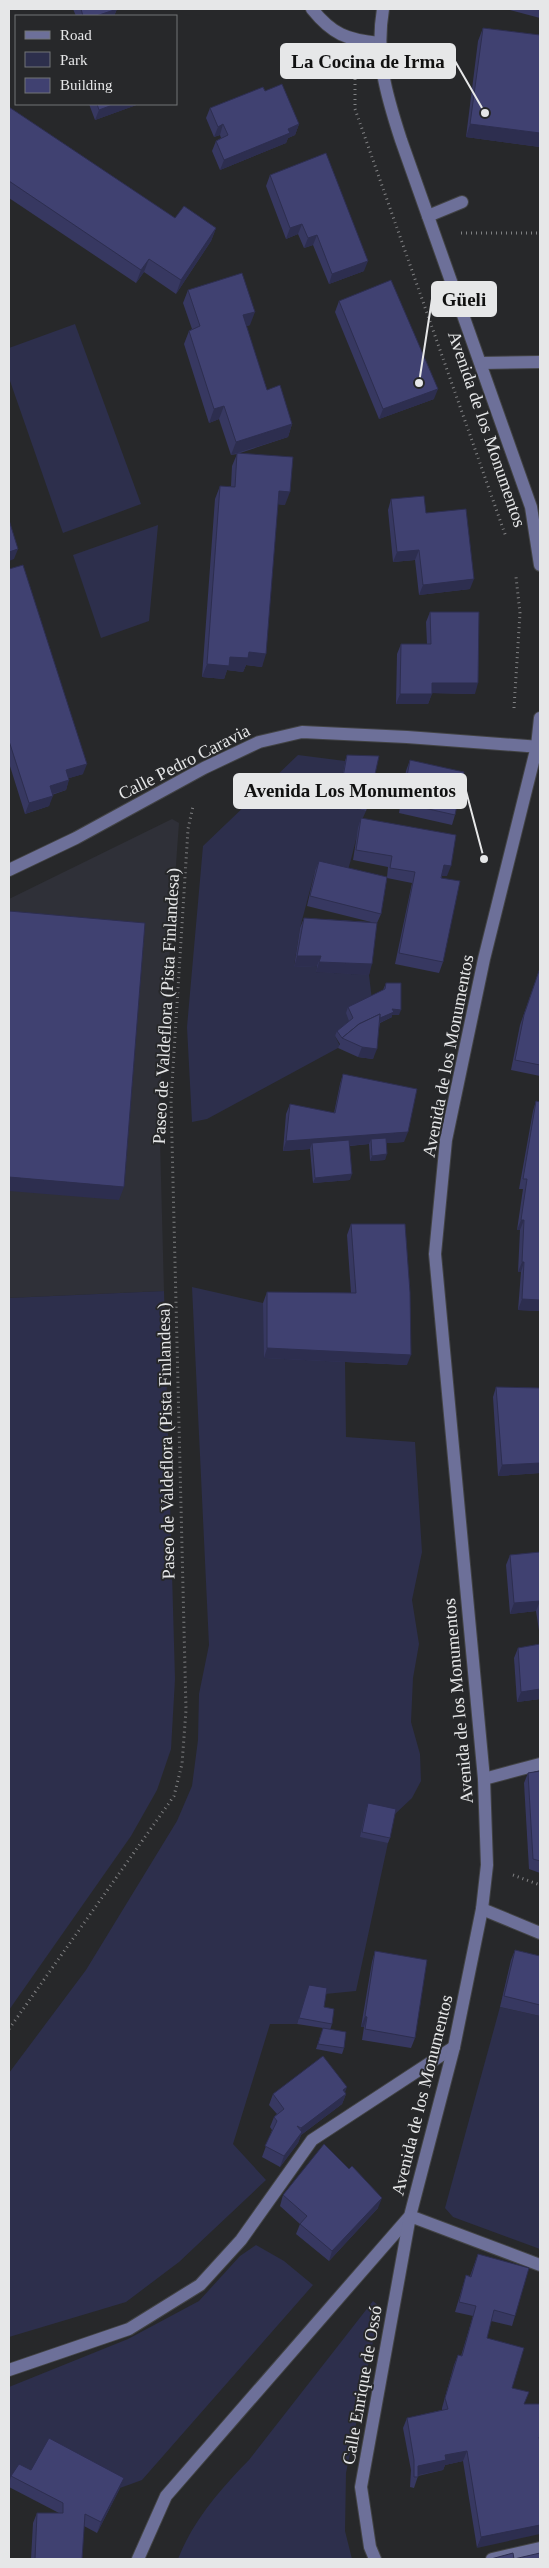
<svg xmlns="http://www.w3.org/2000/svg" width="549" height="2568" font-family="Georgia,serif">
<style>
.built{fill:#2f3038}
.green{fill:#2d2f4c}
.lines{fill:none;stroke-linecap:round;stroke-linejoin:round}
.minor-casing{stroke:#424345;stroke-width:14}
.path{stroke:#808183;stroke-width:3;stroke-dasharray:1 4;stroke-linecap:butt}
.minor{stroke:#6d7099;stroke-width:12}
.wall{fill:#373861}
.shaded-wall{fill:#2d2e4f}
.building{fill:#404171;stroke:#2d2e4f}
.labels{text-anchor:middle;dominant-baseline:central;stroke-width:4;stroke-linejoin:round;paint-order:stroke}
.street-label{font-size:18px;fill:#e6e7e8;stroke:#27282a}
.leader{fill:none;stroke:#e6e7e8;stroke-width:2}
.callout-dot{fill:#e6e7e8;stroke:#27282a;stroke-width:2}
.callout{fill:#e6e7e8;stroke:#e6e7e8;stroke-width:2}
.callout-label{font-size:19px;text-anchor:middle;font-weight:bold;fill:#111}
</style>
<rect width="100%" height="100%" fill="#27282a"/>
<!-- built -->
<path class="built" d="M172,819L179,823L159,1102L164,1291L9,1298V899Z"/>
<!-- green -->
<g class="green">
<path d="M75,324L141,504L63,533L9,378V348Z"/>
<path d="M158,525L149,621L101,638L73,555Z"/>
<path d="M298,755L345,761L337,804L366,811C355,833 354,856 345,878L315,871L300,928L294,966H317L316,972L369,975L372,1000L351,1024L335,1036L340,1046L338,1048L207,1119L192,1122L187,1027L203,846Z"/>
<path d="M192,1287L263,1303L345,1361L346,1437L415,1442L422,1552L412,1600L419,1644L413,1678L411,1722L420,1754L421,1781L412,1798L394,1815L356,1991L325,1994L307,1991L297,2024H270L233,2144L266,2180L179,2262L126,2302L9,2337V2073L86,1970L177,1821L192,1786L198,1740L199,1694L209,1645Z"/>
<path d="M164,1291L175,1679L171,1749L157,1790L131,1836L9,2010V1298Z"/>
<path d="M500,2007L540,2016V2249L453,2217L445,2208Z"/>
<path d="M256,2245L284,2261L313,2285L142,2480L120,2488L46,2449L27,2481L9,2485V2387L128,2339L199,2301L240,2256Z"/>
<path d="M373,2301L380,2307L346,2473L345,2531L352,2559H178C192,2522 222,2487 249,2460Z"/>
</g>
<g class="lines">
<!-- minor casing -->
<g class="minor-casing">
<g id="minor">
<path d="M312,9C332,34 347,40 379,43"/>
<path d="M383,9C375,57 386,94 401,140L531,507L540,565"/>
<path d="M428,216L462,202"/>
<path d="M481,363L540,362"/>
<path d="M9,870L76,838L204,768L259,742L302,732L407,737L540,747"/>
<path d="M484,1779L540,1764"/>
<path d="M482,1909L540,1933"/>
<path d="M9,2370L129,2329L200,2285L241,2240L312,2140L454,2047"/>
<path d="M138,2559L166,2496L410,2216L454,2047L482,1909L487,1865L484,1779L435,1254L446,1140L484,959L537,746L540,718"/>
<path d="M375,2559L370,2547L361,2487L410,2216L540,2265"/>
<path d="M492,2559L540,2548"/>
</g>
</g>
<!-- path -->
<g class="path">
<path d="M355,79V109L506,537"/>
<path d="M461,233H540"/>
<path d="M514,708L520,613L516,577"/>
<path d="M513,1875L540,1885"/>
<path d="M9,2029L174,1796L182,1764L186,1710L171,1100L188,829L193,806"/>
</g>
<!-- minor -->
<use href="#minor" class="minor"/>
</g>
<!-- wall -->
<g class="wall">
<path d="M73,9H117L114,16H76Z"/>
<path d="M506,9H540V18Z"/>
<path d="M483,28L540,35V147L466,137L478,41Z"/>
<path d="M265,91L299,124L295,135L288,138L286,143L220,170L212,151L216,141L221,138L220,135L214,137L206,118L210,108Z"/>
<path d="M89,104H139L95,120Z"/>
<path d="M9,107L175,218L216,228L211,241L176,294L144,272L136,283L9,198Z"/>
<path d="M270,175L364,271L329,284L313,245L304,248L298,234L286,239L266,186Z"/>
<path d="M188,290L250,325L246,326L267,390L292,424L288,437L240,453L285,505L278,504L262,667L246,665L243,672L227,670L224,679L202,677L215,499L220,486H231L232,466L237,454L231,455L219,419L209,423L184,344L189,331L192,329L183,303Z"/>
<path d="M339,301L434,399L379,419L335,312Z"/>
<path d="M391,499L470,589L419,595L415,560L393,562L388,510Z"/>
<path d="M9,569L83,774L69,778L66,790L52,795L49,806L25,814L9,763Z"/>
<path d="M430,612L475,694L432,693L428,704H396L397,654L401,644H427L426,622Z"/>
<path d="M347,755L368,806L366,811L337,804L345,761Z"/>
<path d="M410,760L455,815L452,825L399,813L406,771Z"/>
<path d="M361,818L447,876H442L443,962L439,973L395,964L412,883L387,878L381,914L377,923L369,975L316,972L317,966L294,967L300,928L304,918L371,922L307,906L315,871L319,861L387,877L388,867L353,860L358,828Z"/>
<path d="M540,968V1076L511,1070L520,1025Z"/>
<path d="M386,983L399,1015H392V1017L380,1023L373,1059L358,1057L338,1048L340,1044L335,1036L337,1031L349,1021L346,1013L348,1007L383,990Z"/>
<path d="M343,1074L404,1142L387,1143L385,1160L370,1161L369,1144L350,1146V1180L313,1183L310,1149L283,1151L286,1114L290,1104L334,1113L340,1084Z"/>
<path d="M536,1101L540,1102V1311L518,1310L521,1272H518L520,1230H517L523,1189H519L533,1111Z"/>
<path d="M351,1224L407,1365L264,1358L263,1303L267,1292L351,1293L347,1235Z"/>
<path d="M496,1387L540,1388V1473L498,1476L493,1397Z"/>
<path d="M540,1552V1637L536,1611L510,1614L506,1565L510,1555Z"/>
<path d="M540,1644V1699L517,1702L514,1658L518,1648Z"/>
<path d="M540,1771V1873L529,1869L524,1783L528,1773Z"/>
<path d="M368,1803L390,1838L388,1843L360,1837L366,1809Z"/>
<path d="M515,1950L540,1956V2016L500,2007L511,1960Z"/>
<path d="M375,1951L415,2038L411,2048L362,2040L364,2027H361L372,1962Z"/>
<path d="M307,1990L324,2007L332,2024L330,2030L344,2048L342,2054L316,2049L323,2028L297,2024Z"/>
<path d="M345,2092L346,2094L342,2104L301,2135L298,2143L280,2167L262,2157L272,2130L270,2127L274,2117L277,2114L269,2105L273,2094Z"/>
<path d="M283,2195L378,2208L329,2261L296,2234L300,2224L280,2206Z"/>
<path d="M478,2254L515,2316L512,2326L491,2321L487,2338L512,2388L524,2404H540L477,2548L463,2461L445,2465L443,2470L418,2476L414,2488L410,2487L411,2470L403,2428L407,2418L442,2410V2408L454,2365L458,2355L461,2356L473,2316L455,2312L466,2275L470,2276Z"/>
<path d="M31,2470L120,2488L97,2533L84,2526L82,2559H31L33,2523L37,2513H59L9,2487V2484L11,2476Z"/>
</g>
<!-- shaded-wall -->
<g class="shaded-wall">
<path d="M117,9L114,16H96Z"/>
<path d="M115,104H139L95,120L99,110Z"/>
<path d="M223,124L220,135L214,137L218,127Z"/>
<path d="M299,124L295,135L288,138L286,143L220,170L224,160Z"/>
<path d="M470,124L540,133V147L466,137Z"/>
<path d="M302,224L298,234L286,239L290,228Z"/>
<path d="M216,228L211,241L176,294L181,280Z"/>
<path d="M317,235L313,245L304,248L308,238Z"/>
<path d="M149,259L144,272L136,283L141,270Z"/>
<path d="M368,261L364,271L329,284L332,274Z"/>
<path d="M255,312L250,325L238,329L243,315Z"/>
<path d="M438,389L434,399L379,419L383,409Z"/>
<path d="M224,406L219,419L209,423L214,409Z"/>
<path d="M292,424L288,437L231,455L236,442Z"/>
<path d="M279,491L290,492L285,505L274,504Z"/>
<path d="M18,549L14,559L9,561V552Z"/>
<path d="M419,550L415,560L393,562L397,552Z"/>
<path d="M474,579L470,589L419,595L423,585Z"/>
<path d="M249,652L266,654L262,667L246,665L243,672L227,670L224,679L202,677L207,664Z"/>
<path d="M432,683H478L475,694L428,693Z"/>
<path d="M400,694H432L428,704H396Z"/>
<path d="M87,764L83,774L63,780L66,770Z"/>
<path d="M69,780L66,790L46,796L50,786Z"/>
<path d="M53,796L49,806L25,814L29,803Z"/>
<path d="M444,865L451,866L447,876H440Z"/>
<path d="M297,956H321L317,966L294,967Z"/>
<path d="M319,962L372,964L369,975L316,972Z"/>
<path d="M392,1009L401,1010L399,1015H392V1017L355,1034Z"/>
<path d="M362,1047L377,1049L373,1059L358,1057Z"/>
<path d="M408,1132L404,1142L371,1144V1139L369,1144L312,1149V1143L310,1149L283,1151L286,1141Z"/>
<path d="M387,1154L385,1160L370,1161L372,1156Z"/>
<path d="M352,1174L350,1180L313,1183L315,1178Z"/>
<path d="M9,1177L124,1187L119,1200L9,1191Z"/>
<path d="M521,1220H524L520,1230H517Z"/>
<path d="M522,1262H524L521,1272H518Z"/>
<path d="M522,1299L540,1300V1311L518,1310Z"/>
<path d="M267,1348L411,1355L407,1365L264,1358Z"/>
<path d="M540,1463V1473L498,1476L502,1465Z"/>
<path d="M540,1601L536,1611L510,1614L514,1603Z"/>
<path d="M540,1689V1699L517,1702L521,1692Z"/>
<path d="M365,2016L367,2017L364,2027H361Z"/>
<path d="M347,2087L344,2095L346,2094L342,2104L301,2135L298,2143L280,2167L284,2156L297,2138L301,2128Z"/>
<path d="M382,2198L378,2208L329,2261L332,2251Z"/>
<path d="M467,2451L463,2461L445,2465L443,2470L414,2476L418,2466L445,2455Z"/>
<path d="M124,2478L120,2488L97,2533L101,2522Z"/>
<path d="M540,2525V2534L477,2548L481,2537Z"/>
</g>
<!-- building -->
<g class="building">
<path d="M81,9H117L96,16H83Z"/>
<path d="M483,28L540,35V133L470,124Z"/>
<path d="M282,84L299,124L288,129L290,133L224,160L216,141L228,135L223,124L218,127L210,108L263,87L265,91Z"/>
<path d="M97,104H115L99,110Z"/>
<path d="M9,107L175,218L184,206L216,228L181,280L149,259L141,270L9,181Z"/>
<path d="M326,153L368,261L332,274L317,235L308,238L302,224L290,228L270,175Z"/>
<path d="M242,273L255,312L243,315L267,390L280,385L292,424L236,442L224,406L214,409L189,331L200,326L188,290Z"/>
<path d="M391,280L438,389L383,409L339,301Z"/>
<path d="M237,453L293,457L290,492L279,491L266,654L249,652L248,658L230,657L229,666L207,664L220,486L235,487Z"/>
<path d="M424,496L426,513L466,509L474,579L423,585L419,550L397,552L391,499Z"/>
<path d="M9,520L18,549L9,552Z"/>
<path d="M23,565L87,764L66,770L69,780L50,786L53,796L29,803L9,741V569Z"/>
<path d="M430,612H479L478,683H432V694H400L401,644H431Z"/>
<path d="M347,755L379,756L368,806L339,799Z"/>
<path d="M410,760L464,772L455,815L402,803Z"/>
<path d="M361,818L456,835L451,866L444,865L441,878L460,881L443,962L399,953L415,872L390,868L392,856L356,850Z"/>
<path d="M319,861L387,877L381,914L310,896Z"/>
<path d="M9,911L145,923L124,1187L9,1177Z"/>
<path d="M304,918L377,923L372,964L319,962L321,956H297Z"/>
<path d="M540,968V1065L515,1060L524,1015Z"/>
<path d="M386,983H401V1010L392,1009L394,1012L380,1018V1014L359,1024L342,1038L337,1031L353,1018L348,1007L385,989Z"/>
<path d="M380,1014L377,1049L362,1047L342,1038L359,1024Z"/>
<path d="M343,1074L417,1089L408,1132L286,1141L290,1104L335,1113Z"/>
<path d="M536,1101L540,1102V1300L522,1299L524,1262H522L524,1220H521L527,1179H523Z"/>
<path d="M386,1138L387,1154L372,1156L371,1139Z"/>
<path d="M349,1140L352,1174L315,1178L312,1143Z"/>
<path d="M351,1224H405L410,1292L411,1355L267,1348V1292L356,1293Z"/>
<path d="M496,1387L540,1388V1463L502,1465Z"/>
<path d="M540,1552V1602V1601L514,1603L510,1555Z"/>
<path d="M540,1644V1689L521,1692L518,1648Z"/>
<path d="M540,1771V1861L533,1859L528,1773Z"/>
<path d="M368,1803L396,1809L390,1838L362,1832Z"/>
<path d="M515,1950L540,1956V2005L504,1996Z"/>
<path d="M375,1951L427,1960L415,2038L365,2029L367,2017L365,2016Z"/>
<path d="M309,1985L327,1988L324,2007L334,2009L332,2024L299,2018Z"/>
<path d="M323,2028L346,2032L344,2048L318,2044Z"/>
<path d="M323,2056L347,2087L343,2090L346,2094L301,2128L297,2126L302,2132L284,2156L265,2146L277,2121L274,2117L284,2109L273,2094Z"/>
<path d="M324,2144L349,2169L352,2166L382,2198L332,2251L300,2224L307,2216L283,2195Z"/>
<path d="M478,2254L529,2268L515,2316L494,2310L487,2338L524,2348L512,2388L529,2392L524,2404H540V2437H539L540,2443V2525L481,2537L467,2451L445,2455L446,2460L418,2466V2477H414V2460L407,2418L448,2409L445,2398L458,2355L462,2356L476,2306L459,2302L466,2275L471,2277Z"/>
<path d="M49,2438L124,2478L101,2522L85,2514L82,2559H35L37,2513H63V2503L11,2476L19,2464L31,2470Z"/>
<path d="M513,2553L514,2559L540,2553V2559H491Z"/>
</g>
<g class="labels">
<!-- street labels -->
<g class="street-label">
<text transform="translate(487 429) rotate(71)">Avenida de los Monumentos</text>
<text transform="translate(184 762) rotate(-27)">Calle Pedro Caravia</text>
<text transform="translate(166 1006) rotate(-87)">Paseo de Valdeflora (Pista Finlandesa)</text>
<text transform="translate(448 1056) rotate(-79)">Avenida de los Monumentos</text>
<text transform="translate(166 1441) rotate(-91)">Paseo de Valdeflora (Pista Finlandesa)</text>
<text transform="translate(458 1701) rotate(-95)">Avenida de los Monumentos</text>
<text transform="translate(422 2095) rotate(-76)">Avenida de los Monumentos</text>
<text transform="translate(362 2385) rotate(-80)">Calle Enrique de Ossó</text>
</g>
</g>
<!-- callouts -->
<path class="leader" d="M485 113L455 61M419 383L432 299M484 859L466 791"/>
<g class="callout-dot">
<circle cx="485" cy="113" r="5"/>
<circle cx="419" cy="383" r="5"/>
<circle cx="484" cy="859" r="5"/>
</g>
<g class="callout">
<rect x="281" y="44" width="174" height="34" rx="5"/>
<rect x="432" y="282" width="64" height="34" rx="5"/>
<rect x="234" y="774" width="232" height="34" rx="5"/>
</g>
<g class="callout-label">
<text x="368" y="68">La Cocina de Irma</text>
<text x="464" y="306">Güeli</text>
<text x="350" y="797">Avenida Los Monumentos</text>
</g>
<!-- border -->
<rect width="549" height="2568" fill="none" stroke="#e6e7e8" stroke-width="20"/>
<!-- legend -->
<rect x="15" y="15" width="162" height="90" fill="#27282a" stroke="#737476"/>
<rect x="25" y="31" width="25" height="8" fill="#6d7099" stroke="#737476"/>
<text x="60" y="40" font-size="15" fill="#e6e7e8">Road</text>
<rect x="25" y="52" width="25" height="15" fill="#2d2f4c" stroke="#737476"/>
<text x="60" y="65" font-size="15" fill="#e6e7e8">Park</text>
<rect x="25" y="78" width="25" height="15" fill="#404171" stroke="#737476"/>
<text x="60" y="90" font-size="15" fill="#e6e7e8">Building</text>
</svg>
